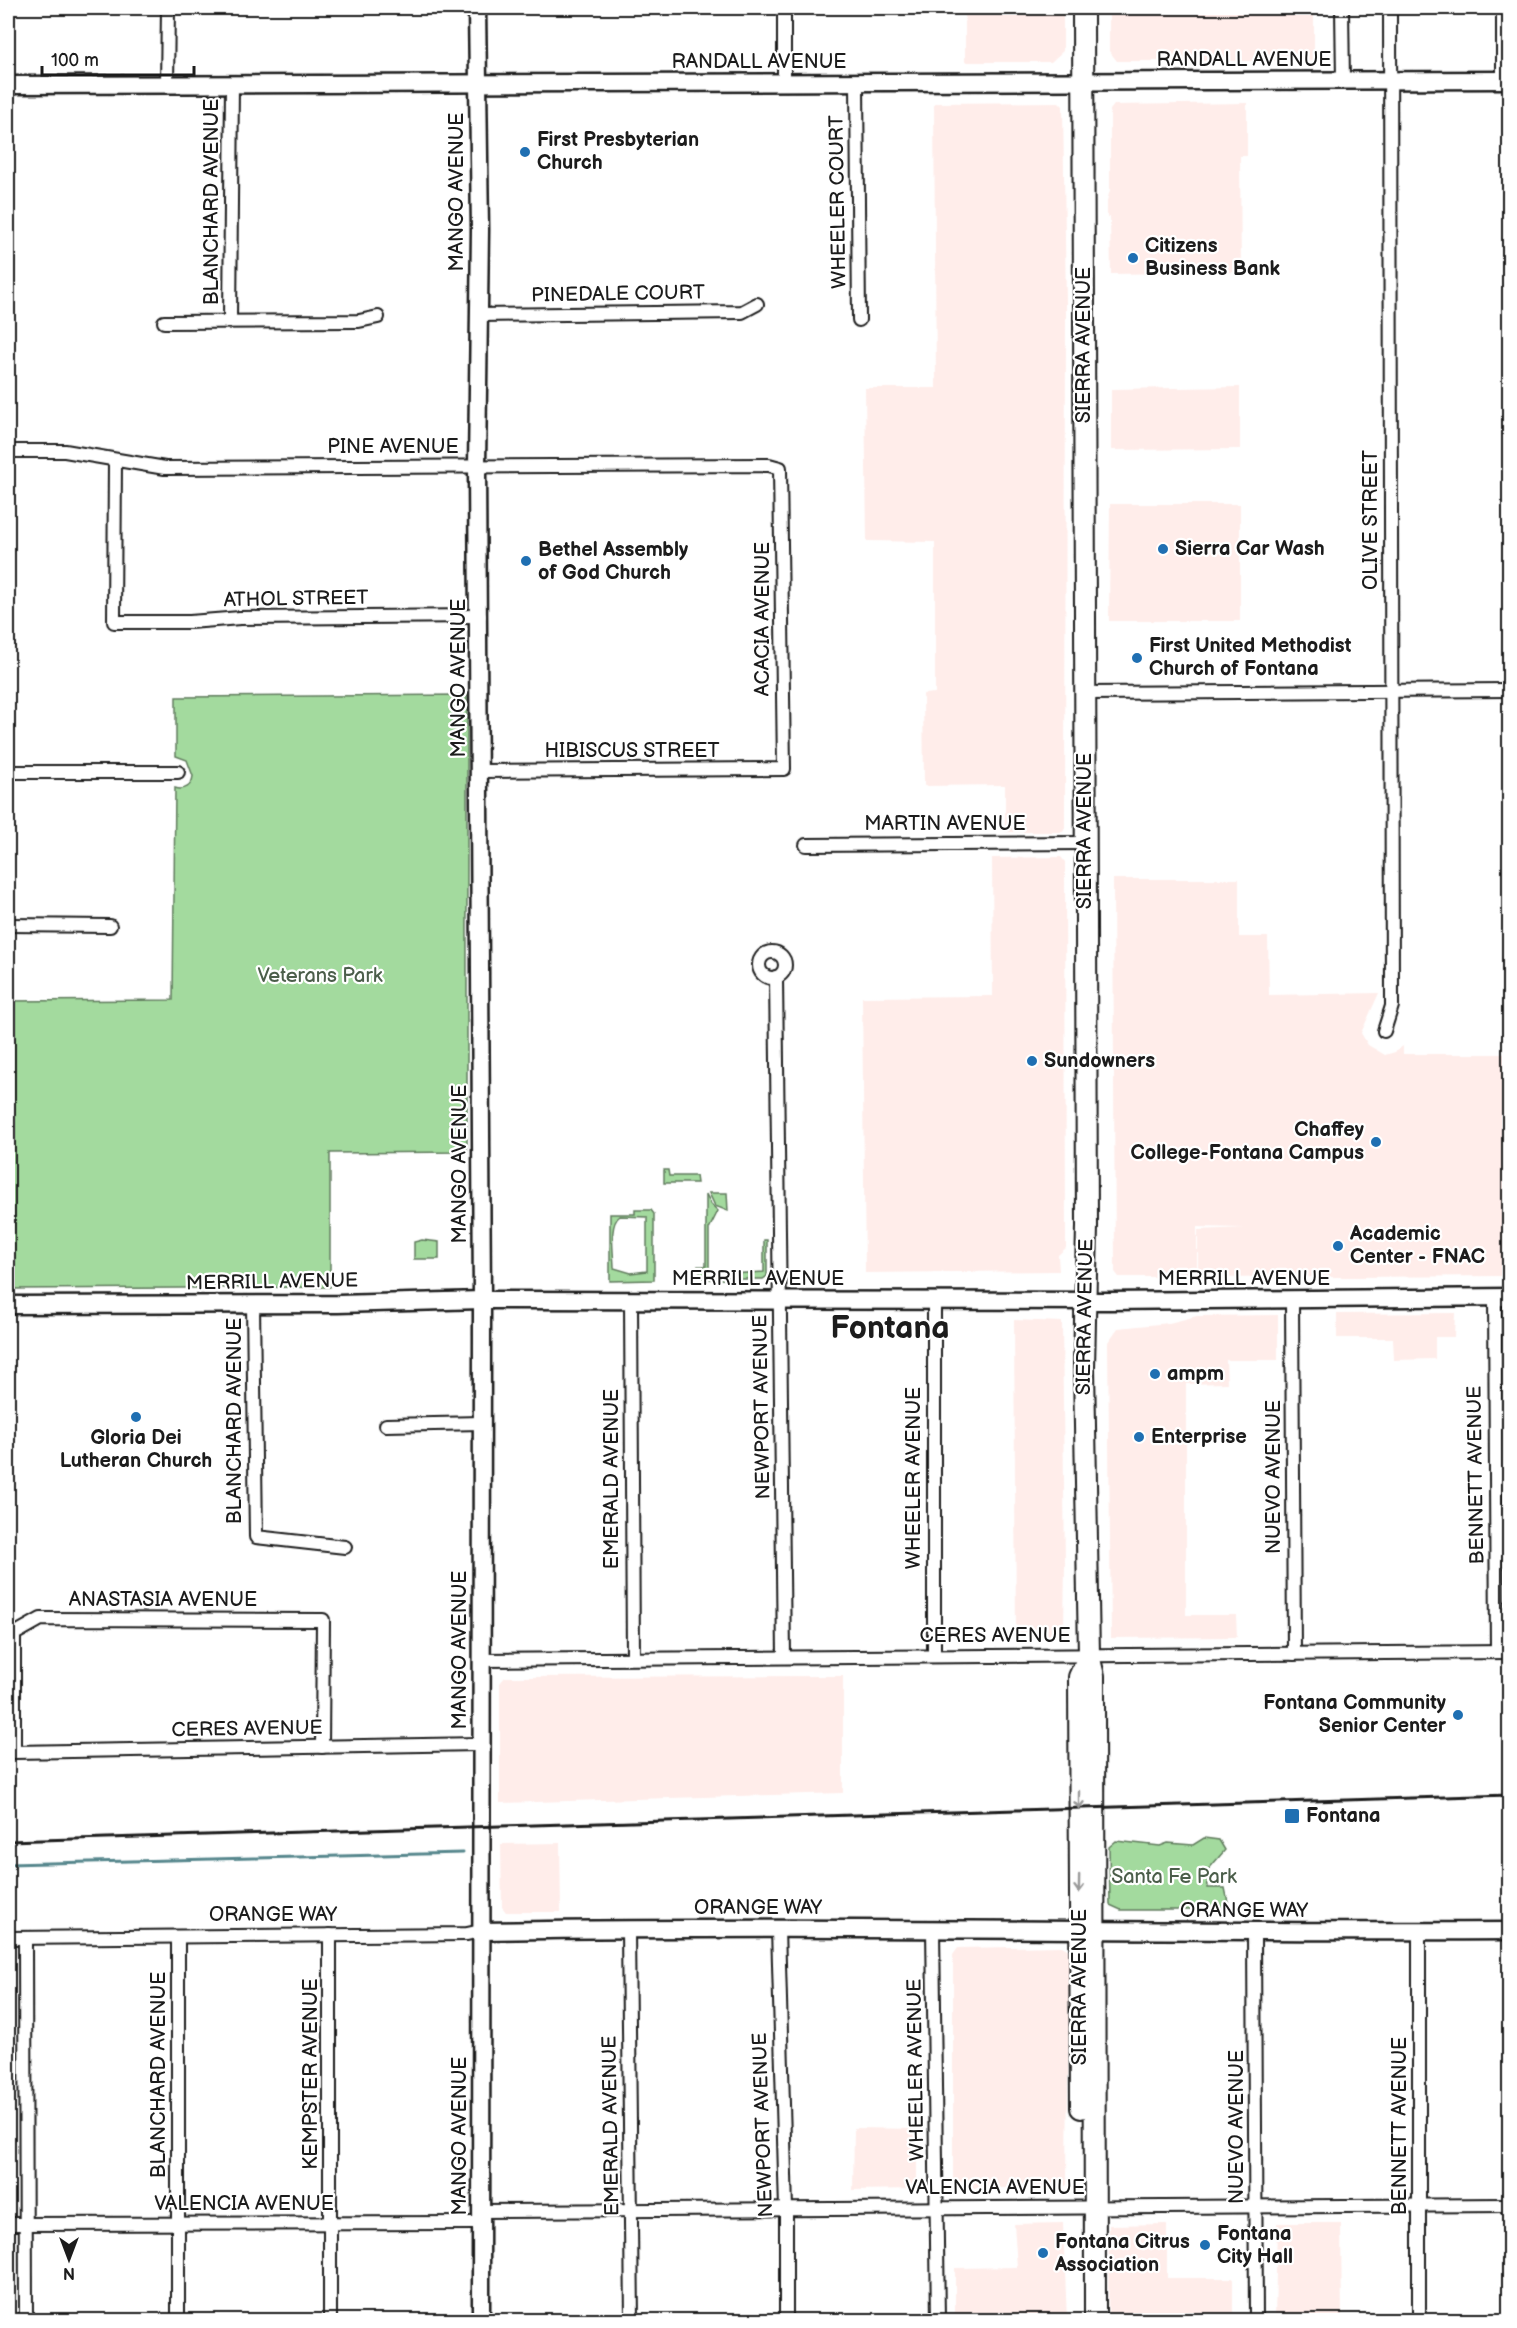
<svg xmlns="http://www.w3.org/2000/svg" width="1517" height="2328" font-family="'Balsamiq Sans',sans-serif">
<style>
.built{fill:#ffedea}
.green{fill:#a3da9e;stroke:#607b5d;stroke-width:1.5;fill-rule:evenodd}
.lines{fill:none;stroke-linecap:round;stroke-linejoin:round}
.stream{stroke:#57878d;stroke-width:3}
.street-casing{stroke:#1c1c1c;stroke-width:16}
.secondary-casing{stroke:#1c1c1c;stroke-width:21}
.primary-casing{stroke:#1c1c1c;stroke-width:24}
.street{stroke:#fff;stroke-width:12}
.secondary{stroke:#fff;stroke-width:16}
.primary{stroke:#fff;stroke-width:20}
.rail{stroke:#1c1c1c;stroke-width:3}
.oneway{stroke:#999}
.poi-dot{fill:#1f6fb2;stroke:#fff;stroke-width:2}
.labels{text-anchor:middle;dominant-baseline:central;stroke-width:4.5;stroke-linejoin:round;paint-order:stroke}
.street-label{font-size:20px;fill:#1c1c1c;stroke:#fff}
.poi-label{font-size:20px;font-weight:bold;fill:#1c1c1c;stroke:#fff;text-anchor:start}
.park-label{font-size:20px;fill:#4b5e4a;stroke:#fff}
.town-label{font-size:32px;font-weight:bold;fill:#1c1c1c;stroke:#fff}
</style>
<rect width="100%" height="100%" fill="#fff"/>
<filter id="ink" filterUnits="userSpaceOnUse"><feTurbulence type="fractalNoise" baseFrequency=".0167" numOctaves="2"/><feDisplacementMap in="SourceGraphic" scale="12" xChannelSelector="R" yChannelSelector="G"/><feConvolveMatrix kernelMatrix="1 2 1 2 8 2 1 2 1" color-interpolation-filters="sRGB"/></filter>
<g filter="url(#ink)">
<!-- built -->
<g class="built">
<path d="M975,8H1063V51L1051,62H965V11H975Z"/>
<path d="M1109,8H1314V61H1117L1109,51Z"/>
<path d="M1059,102L1063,106L1066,304L1065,828L1063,832H1005V785L924,786L923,694L935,693V542L867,541L865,388H936L934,103Z"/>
<path d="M1247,103V156H1240L1241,272L1111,274L1110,217H1107V201L1110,190V110L1114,105Z"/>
<path d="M1240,387V449L1111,450V389Z"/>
<path d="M1110,504H1240V621H1109Z"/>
<path d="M1061,857L1065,862L1066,1248L1058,1255L1059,1271L865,1273L862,997L993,996L992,858Z"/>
<path d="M1113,879H1239V937H1268L1269,995L1379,993L1361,1033L1368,1045L1385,1055L1395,1052L1403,1046V1054H1509V1276L1198,1278V1230L1244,1228L1197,1227V1277H1119L1115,1272Z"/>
<path d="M1455,1313L1454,1337H1435V1359L1394,1360L1393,1338H1337V1314Z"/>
<path d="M1278,1315V1360H1226L1227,1383L1186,1384V1615H1236L1237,1637L1111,1638L1108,1342L1118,1328L1169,1323L1197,1316Z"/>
<path d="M1014,1320L1062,1322L1065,1565L1064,1630L1061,1636L1016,1638Z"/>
<path d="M843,1676V1793L500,1803V1683L505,1677Z"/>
<path d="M560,1843L561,1912H506L502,1907L501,1844Z"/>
<path d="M1062,1946L1069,1950L1067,2185L1061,2188H953V1955L958,1948Z"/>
<path d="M854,2128L917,2129V2189L853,2190Z"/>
<path d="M1063,2223L1067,2320H955V2268L1017,2267L1014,2224Z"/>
<path d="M1277,2223H1341L1342,2320H1275Z"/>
<path d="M1167,2224V2278H1233V2320H1108L1109,2225Z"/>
</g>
<!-- green -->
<g class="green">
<path d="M467,695V1152L330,1153V1287L8,1289V1001L173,1000L175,788C185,791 192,786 193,776L187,760L176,756V697Z"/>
<path d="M664,1170H668L669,1176H696L697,1183H664Z"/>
<path d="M709,1193H727L728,1211L715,1206Z"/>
<path d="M706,1194L711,1204L718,1211L709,1229V1272L728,1274V1279H702L698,1266H706Z"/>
<path d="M635,1210H651L654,1214V1280L610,1281V1214H635ZM620,1216L647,1217V1271L631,1273L614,1268C614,1254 608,1224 620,1216Z"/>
<path d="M422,1240L439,1242V1259H414V1242Z"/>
<path d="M764,1240H767V1276L763,1279H730V1274L764,1272Z"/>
<path d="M1204,1838L1219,1840L1225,1850L1207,1871L1208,1888H1225L1228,1902L1220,1910H1121L1110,1905L1109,1847L1116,1841L1160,1846L1168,1843L1193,1845Z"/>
</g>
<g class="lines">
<!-- stream -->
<path class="stream" d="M8,1864L463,1853"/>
<!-- street casing -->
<g class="street-casing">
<g id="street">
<path d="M784,8V82"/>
<path d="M1342,8L1343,81"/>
<path d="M1503,8V80"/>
<path d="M857,83L859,320"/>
<path d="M167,85L168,8"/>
<path d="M478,315L742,312L757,304"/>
<path d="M230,321L232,84"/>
<path d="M164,322L359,321L378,317"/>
<path d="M8,451H65L165,468L769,465L780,468L784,769L480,771"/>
<path d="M115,461L114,622H190L240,618L480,616"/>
<path d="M1085,693L1510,690"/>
<path d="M8,772H178"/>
<path d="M806,845L1086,843"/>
<path d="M8,925L110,926"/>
<circle cx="772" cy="965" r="13"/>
<path d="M776,977L784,1657"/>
<path d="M1384,1031L1392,1006L1390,8"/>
<path d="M1495,1297L1497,1652"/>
<path d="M1292,1299L1294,1654"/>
<path d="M631,1300L633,1658"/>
<path d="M934,1300V1656"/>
<path d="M253,1304L256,1537L345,1547"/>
<path d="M386,1425L482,1423"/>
<path d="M14,1634V1752L481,1744"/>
<path d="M9,1637L41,1619L323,1620L322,1747"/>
<path d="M481,1660L1510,1652"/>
<path d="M933,1928L938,2320"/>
<path d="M778,1929L786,2209V2320"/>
<path d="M628,1930L632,2320"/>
<path d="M1419,1932V2320"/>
<path d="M1254,1933L1256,2320"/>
<path d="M8,1938L467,1934L481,1931"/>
<path d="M25,1938L26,2320"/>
<path d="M480,2211L1510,2205"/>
<path d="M8,2224L480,2223"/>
<path d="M178,2320V1937"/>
<path d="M330,2320V1935"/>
</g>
</g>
<!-- secondary casing -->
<g class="secondary-casing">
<g id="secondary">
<path d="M477,8L480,230L477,467L482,1300L481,2320"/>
<path d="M8,85L1510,80"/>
<path d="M8,1305L338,1304L482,1300L1110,1301L1510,1297"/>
<path d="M481,1931C824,1925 1167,1933 1510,1931"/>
</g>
</g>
<!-- primary casing -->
<g class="primary-casing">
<g id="primary">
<path d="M1083,8L1087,1226L1084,1368L1089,1655L1094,1676L1095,2320"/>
<path d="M1081,2108L1079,1677L1089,1655"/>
</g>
</g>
<!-- street -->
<use href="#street" class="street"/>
<!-- secondary -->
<use href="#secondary" class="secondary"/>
<!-- primary -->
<use href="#primary" class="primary"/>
<!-- rail -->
<path class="rail" d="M8,1841L1510,1795"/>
</g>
<!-- one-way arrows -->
<defs><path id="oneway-shaft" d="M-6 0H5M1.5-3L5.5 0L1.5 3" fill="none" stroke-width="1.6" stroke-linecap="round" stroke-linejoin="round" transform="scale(1.5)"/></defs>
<g class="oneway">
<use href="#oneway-shaft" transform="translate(1079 1800) rotate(90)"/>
<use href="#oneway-shaft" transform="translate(1079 1884) rotate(91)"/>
</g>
</g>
<!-- markers -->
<g class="poi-dot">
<circle cx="525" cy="152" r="6"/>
<circle cx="1133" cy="258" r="6"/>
<circle cx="1163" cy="549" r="6"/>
<circle cx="526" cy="561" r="6"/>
<circle cx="1137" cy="658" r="6"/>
<circle cx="1032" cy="1061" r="6"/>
<circle cx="1376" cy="1142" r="6"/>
<circle cx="1338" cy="1246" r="6"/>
<circle cx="1155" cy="1374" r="6"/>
<circle cx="136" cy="1417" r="6"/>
<circle cx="1139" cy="1437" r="6"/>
<circle cx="1458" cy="1715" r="6"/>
<rect x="1284" y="1808" width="16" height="16" rx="3"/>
<circle cx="1205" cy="2245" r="6"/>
<circle cx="1043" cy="2253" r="6"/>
</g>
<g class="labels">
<!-- street labels -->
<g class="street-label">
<text x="1244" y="60">RANDALL AVENUE</text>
<text x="759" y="62">RANDALL AVENUE</text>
<text transform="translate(457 192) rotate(-90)">MANGO AVENUE</text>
<text transform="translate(212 202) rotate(-90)">BLANCHARD AVENUE</text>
<text transform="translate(838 202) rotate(-91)">WHEELER COURT</text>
<text transform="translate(618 294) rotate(-1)">PINEDALE COURT</text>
<text transform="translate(1084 345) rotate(-90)">SIERRA AVENUE</text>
<text x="393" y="447">PINE AVENUE</text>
<text transform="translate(1371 520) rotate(-90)">OLIVE STREET</text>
<text transform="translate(296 599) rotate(-1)">ATHOL STREET</text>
<text transform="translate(763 619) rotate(-90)">ACACIA AVENUE</text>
<text transform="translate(459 678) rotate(-90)">MANGO AVENUE</text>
<text x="632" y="751">HIBISCUS STREET</text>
<text x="945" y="824">MARTIN AVENUE</text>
<text transform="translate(1085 831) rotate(-90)">SIERRA AVENUE</text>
<text transform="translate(460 1164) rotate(-90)">MANGO AVENUE</text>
<text x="758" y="1279">MERRILL AVENUE</text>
<text x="1244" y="1279">MERRILL AVENUE</text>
<text transform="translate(272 1282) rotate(-1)">MERRILL AVENUE</text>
<text transform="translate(1085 1317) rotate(-89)">SIERRA AVENUE</text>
<text transform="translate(762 1407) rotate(-91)">NEWPORT AVENUE</text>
<text transform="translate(235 1421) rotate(-90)">BLANCHARD AVENUE</text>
<text transform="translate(1476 1475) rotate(-91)">BENNETT AVENUE</text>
<text transform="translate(1274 1477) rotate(-90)">NUEVO AVENUE</text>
<text transform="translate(914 1478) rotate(-90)">WHEELER AVENUE</text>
<text transform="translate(612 1479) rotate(-90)">EMERALD AVENUE</text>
<text x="163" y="1600">ANASTASIA AVENUE</text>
<text x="995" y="1636">CERES AVENUE</text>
<text transform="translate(460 1650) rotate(-90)">MANGO AVENUE</text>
<text transform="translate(247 1729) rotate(-1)">CERES AVENUE</text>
<text x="758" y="1908">ORANGE WAY</text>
<text x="1244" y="1911">ORANGE WAY</text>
<text x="273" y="1915">ORANGE WAY</text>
<text transform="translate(1080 1987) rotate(-90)">SIERRA AVENUE</text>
<text transform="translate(916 2070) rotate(-91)">WHEELER AVENUE</text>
<text transform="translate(311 2074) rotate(-90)">KEMPSTER AVENUE</text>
<text transform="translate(159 2075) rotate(-90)">BLANCHARD AVENUE</text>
<text transform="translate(763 2125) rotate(-92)">NEWPORT AVENUE</text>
<text transform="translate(611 2126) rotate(-91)">EMERALD AVENUE</text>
<text transform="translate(1400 2126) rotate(-90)">BENNETT AVENUE</text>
<text transform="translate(1237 2127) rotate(-90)">NUEVO AVENUE</text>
<text transform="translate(460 2136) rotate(-90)">MANGO AVENUE</text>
<text x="995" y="2188">VALENCIA AVENUE</text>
<text x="244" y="2204">VALENCIA AVENUE</text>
</g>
<!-- poi labels -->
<g class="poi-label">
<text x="537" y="140">First Presbyterian<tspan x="537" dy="23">Church</tspan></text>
<text x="1145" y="246">Citizens<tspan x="1145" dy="23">Business Bank</tspan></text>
<text x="1175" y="549">Sierra Car Wash</text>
<text x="538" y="550">Bethel Assembly<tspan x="538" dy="23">of God Church</tspan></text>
<text x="1149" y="646">First United Methodist<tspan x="1149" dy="23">Church of Fontana</tspan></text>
<text x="1044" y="1061">Sundowners</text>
<text x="1364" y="1130" text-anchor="end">Chaffey<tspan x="1364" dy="23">College-Fontana Campus</tspan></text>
<text x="1350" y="1234">Academic<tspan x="1350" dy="23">Center - FNAC</tspan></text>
<text x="1167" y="1374">ampm</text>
<text x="1151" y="1437">Enterprise</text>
<text x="136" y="1438" text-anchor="middle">Gloria Dei<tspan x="136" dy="23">Lutheran Church</tspan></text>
<text x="1446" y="1703" text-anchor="end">Fontana Community<tspan x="1446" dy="23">Senior Center</tspan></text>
<text x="1306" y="1816">Fontana</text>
<text x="1217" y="2234">Fontana<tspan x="1217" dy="23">City Hall</tspan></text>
<text x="1055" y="2242">Fontana Citrus<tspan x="1055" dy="23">Association</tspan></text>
</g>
<!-- park labels -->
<g class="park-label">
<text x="320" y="976">Veterans Park</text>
<text x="1174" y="1877">Santa Fe Park</text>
</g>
<!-- town labels -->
<g class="town-label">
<text x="890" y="1328">Fontana</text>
</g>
</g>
<!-- margin -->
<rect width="1517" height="2328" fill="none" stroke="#fff" stroke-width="30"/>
<rect x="15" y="15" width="1487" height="2298" fill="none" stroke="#1c1c1c" stroke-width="2" filter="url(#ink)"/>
<!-- north arrow -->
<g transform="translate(69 2259) rotate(180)" stroke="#ffffff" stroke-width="4.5" paint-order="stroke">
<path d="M0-4.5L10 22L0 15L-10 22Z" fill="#1c1c1c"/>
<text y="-9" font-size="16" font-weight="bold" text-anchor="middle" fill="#1c1c1c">N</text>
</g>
<!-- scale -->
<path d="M42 66v9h152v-9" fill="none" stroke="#1c1c1c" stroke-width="3"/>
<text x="51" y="66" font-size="18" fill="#1c1c1c" stroke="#ffffff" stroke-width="4.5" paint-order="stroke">100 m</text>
</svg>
